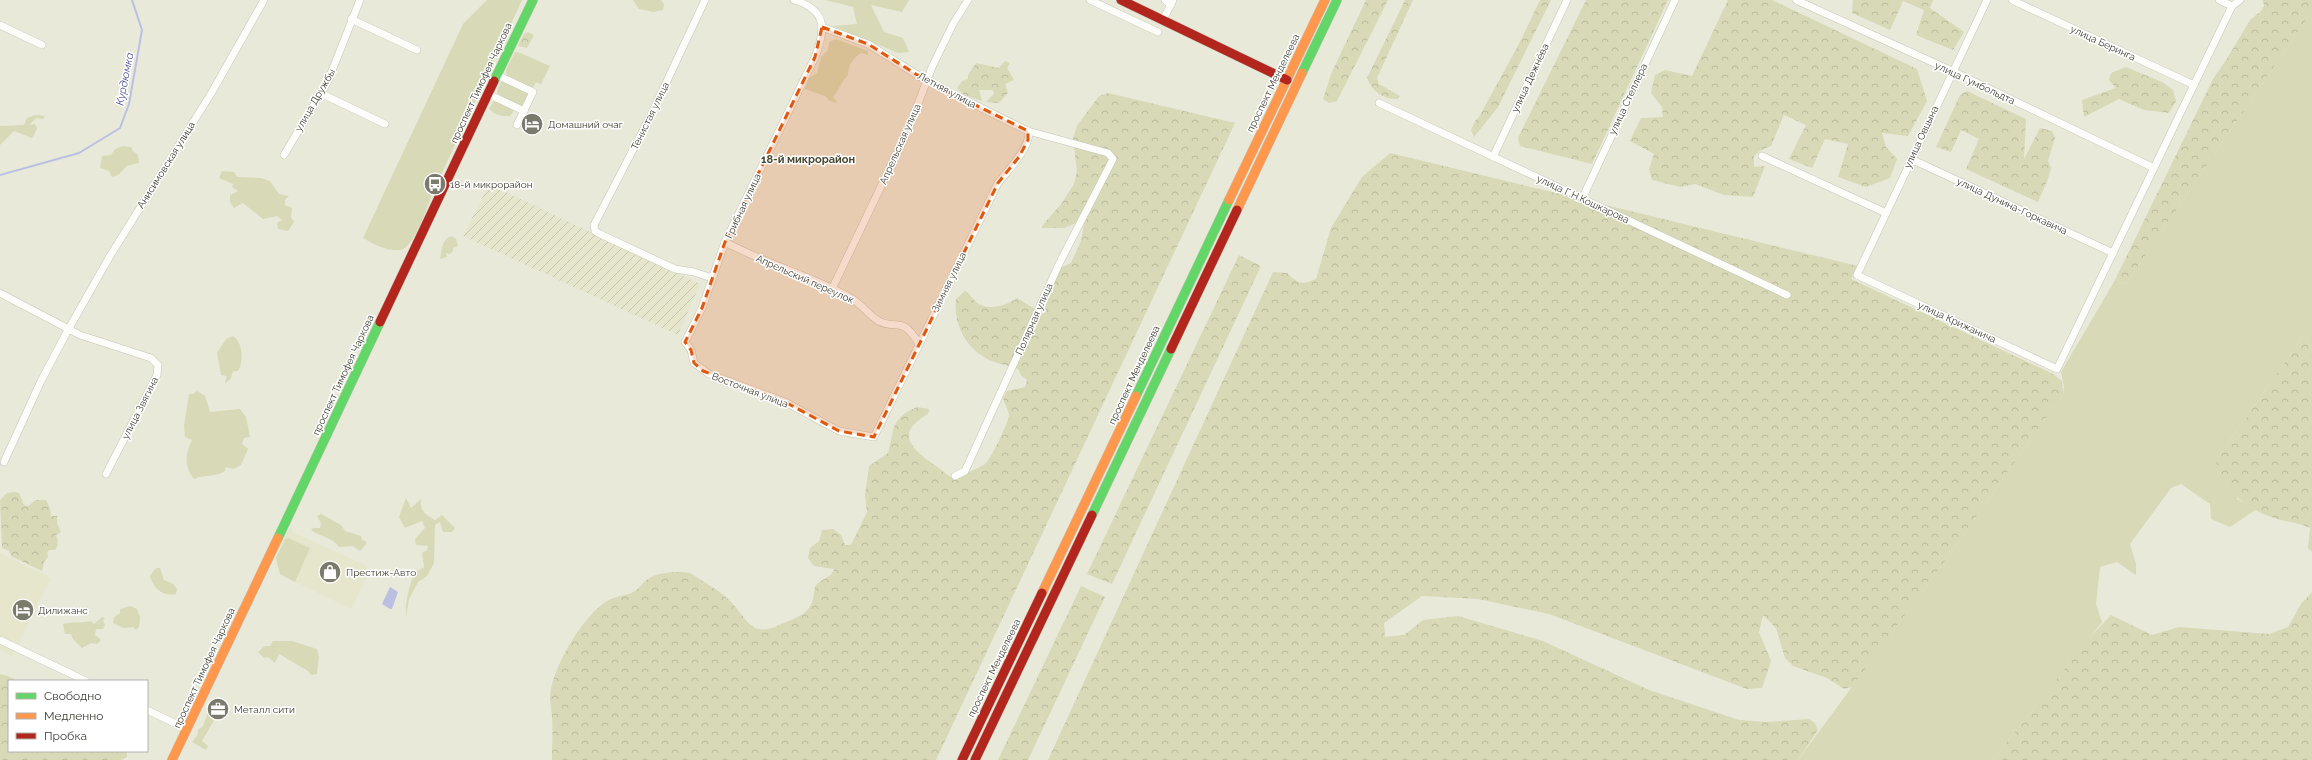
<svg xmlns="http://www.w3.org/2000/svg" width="2312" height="760" font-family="Raleway,sans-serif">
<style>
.built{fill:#e5e6cc}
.industrial{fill:url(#industrial-furrows)}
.grass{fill:#d8d9b6}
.forest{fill:url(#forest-crowns)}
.water{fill:#bbc0e2}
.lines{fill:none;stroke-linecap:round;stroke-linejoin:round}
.stream{stroke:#bbc0e2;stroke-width:2}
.street-casing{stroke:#c5c5b9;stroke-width:8}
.fast-casing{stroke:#c5c5b9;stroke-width:10}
.slow-casing{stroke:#c5c5b9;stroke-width:10}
.jam-casing{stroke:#c5c5b9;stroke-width:10}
.street{stroke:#fcfcf9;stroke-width:7}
.fast{stroke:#63d668;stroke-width:9}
.slow{stroke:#ff974d;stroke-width:9}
.jam{stroke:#b3261e;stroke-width:9}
.marked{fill:#e0580e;fill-opacity:0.2;stroke:#e0580e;stroke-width:3;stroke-dasharray:8 5;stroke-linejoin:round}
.labels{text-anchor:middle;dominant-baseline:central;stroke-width:3;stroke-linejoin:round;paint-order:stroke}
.street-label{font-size:10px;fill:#3e3e33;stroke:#fff}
.poi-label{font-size:10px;fill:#3e3e33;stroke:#fff;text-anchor:start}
.water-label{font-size:11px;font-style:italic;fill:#4a4f93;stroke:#fff}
.neighbourhood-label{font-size:11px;font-weight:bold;fill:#484932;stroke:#fff}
</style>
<defs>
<pattern id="industrial-furrows" width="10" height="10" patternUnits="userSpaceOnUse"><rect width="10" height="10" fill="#e5e6cc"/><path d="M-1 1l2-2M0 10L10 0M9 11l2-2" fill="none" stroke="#c6c6b0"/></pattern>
<pattern id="forest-crowns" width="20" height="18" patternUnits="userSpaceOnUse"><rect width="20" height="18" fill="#d8d9b6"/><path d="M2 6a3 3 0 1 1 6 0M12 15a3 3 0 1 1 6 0" fill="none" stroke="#babb9d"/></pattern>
</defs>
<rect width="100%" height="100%" fill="#e9e9da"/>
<!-- built -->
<g class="built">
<path d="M291,526L293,532L367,566V576L351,609L280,574L276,558Z"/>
<path d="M0,553L51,578L12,656L0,650Z"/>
</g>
<!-- industrial -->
<path class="industrial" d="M489,184L700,284L678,335L463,236Z"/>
<!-- grass -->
<g class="grass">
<path d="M487,0H522L441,175H434L428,190L432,194C428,206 414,247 401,250C388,252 373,244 363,238L463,24Z"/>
<path d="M633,0H661L664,4L663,10L654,12L639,9Z"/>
<path d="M825,0H909L902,12L871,5L884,32L903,38L909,52L898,53L833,26L857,24L853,7Z"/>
<path d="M2312,11V324L2230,440L2237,499L2257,509L2230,527L2211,519L2210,504L2181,484L2171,488L2130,544L2136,564V575L2117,562L2100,567L2096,604L2102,622L1993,760H1798L1950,554L2063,394L2064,387L2061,372L2114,282L2126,284Z"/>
<path d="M836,39L868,51V55L861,53C853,58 848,65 848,75C841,82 839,90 833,97L838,103L830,101L825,96L805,89L809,78L817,73L821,57L828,50L829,42Z"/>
<path d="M515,52H518L550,66L541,84L536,82L533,88L507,77L506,70Z"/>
<path d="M502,80L527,91L529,96L523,107L498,95L497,91Z"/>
<path d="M495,100L514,111L510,116C501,116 495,116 489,108Z"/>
<path d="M35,115L45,116L43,119L36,118L29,125L35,124L37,129L32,138L14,131L0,145V126L24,125L27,118Z"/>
<path d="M123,146L131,147L133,151L138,155L139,163L127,166L118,175L112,177L109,171L100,168L102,156L111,155L115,149Z"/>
<path d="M222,171L234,172L237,177L261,178L270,181L279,194L289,196L285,200V205L292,208L291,217L294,222L288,231L278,229L277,223L282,220L277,216L263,219L243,203L234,208L230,202V195L238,191L232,187L233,184L219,178Z"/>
<path d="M452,236L456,239L458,246L453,248V251L450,254L446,253L447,257L440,259C442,250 441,239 452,236Z"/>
<path d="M233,336C243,342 244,362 238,371H233L231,378L225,384L227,376L221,375L217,353L226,339Z"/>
<path d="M197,391L205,396L210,412L240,409L246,417L250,437L244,438L242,444L248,449L241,465L234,469L226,467L225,471C214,478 205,474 194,479C184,466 185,455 192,440L185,437L184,426L189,394H193Z"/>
<path d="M406,498L411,508L421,499C420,512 425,514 435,520L442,515L455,528L452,532H443L440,522L435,525L434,563L427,576L418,582L409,599L406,617C405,602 409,587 414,573L424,567L422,553L427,550L428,546L416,545L415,539L425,528L422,521L405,528L399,517Z"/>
<path d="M321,514L341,525L345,531L361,536L362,540L366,541V544L360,551L353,546L339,547C332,537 320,537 311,530L313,528H320L321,523L317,516Z"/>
<path d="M288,538L310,548L295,582L280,574L276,558L285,539Z"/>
<path d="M156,568H160L164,580L173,584L177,589L176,594C163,597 153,588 150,576Z"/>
<path d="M130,606L137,609L140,617L139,627L136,630L133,627L123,628L113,623L114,617L120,613V609Z"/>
<path d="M102,617L105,618L103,621L105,625L103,629H96L95,635L101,640L97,644L91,643L82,648L73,639L71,634H65L63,624C72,621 81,624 91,621L94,624Z"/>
<path d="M273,641H292L317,649L319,657L317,674L311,675L308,671L279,654L275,663L268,657L264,658L258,652L265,646H270Z"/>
<path d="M209,710H212L211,714L216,717L202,741L208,746L206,750L192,742L198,734V730L203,726Z"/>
</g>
<!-- forest -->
<g class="forest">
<path d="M1366,0H1388L1337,101L1329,103L1323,99L1331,74Z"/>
<path d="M1405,0H1413L1377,78L1379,84L1400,96L1398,99C1382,99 1373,92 1367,78Z"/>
<path d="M1540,0H1551L1498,107L1474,137L1471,130L1475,121L1479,117L1520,42Z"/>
<path d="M1586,0H1668L1592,164L1520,146L1518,138Z"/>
<path d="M1728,0H1772L1917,69L1927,101L1908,136L1882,133L1886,147L1897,159L1890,178L1866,187L1838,177L1848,144L1825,139L1812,168L1789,159L1806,125L1784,115L1771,146L1761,150L1754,156V167L1765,166L1753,197L1724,195L1695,184L1680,187L1652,180L1649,169L1654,154L1630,141L1641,118L1663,117L1662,107L1651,93L1655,75L1665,70L1692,76Z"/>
<path d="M1853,0H1933L1930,8L1964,32L1953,50L1916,35L1924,10L1903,1L1890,30L1852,13Z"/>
<path d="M2263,0H2312V11L2126,284L2114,282L2213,79L2228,57L2250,20L2261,11L2264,6Z"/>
<path d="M528,32L534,35L527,48L518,46L524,34Z"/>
<path d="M1005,61L1010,63L1007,68L1014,80L1005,84L1008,93L999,103L986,102L994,94L993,90H979L982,101L964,95L957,88L962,81L968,79V75L976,63L999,68Z"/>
<path d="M2126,67L2162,82L2173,90L2176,101L2169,113L2144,110L2119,99L2084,117L2082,100L2116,88L2109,80L2111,73Z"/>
<path d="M1967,91L2026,119L2024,159L2040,128L2052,131L2055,138L2048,161L2051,168L2048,179L2038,202L1966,169L1979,139L1961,130L1951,152L1936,147L1960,95Z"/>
<path d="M1108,93L1235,123L936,760H552C552,746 553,731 552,717C552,711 550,705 550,699C550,671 581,619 604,603C615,595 625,597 635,591C640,588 643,582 648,579C658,572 678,571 690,573C702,581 717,589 728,599C750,620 749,641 786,622C796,618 809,613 812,602C814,598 814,592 815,587C819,579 832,578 834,569L814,566L808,558L810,548L819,541L822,530L833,529L841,535L845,545H850L852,543L867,512L865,495L869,466L888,453C895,428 890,419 917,407L929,409L928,414C894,433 911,449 936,466C941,469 945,474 951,477L954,478C964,473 976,470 985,464C990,461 1009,421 1009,415C1008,409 1004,404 1003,398L1007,391L1025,387L1027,380L1021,375L1018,369C1010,365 1001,365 992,361C967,351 953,325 956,299L965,291C970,294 972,298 976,302C987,312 1008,305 1017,298L1043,314L1056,270L1071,263L1081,241L1084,224L1081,221L1064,228H1042V226L1062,203L1074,184L1077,171L1073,138L1077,126L1099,96Z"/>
<path d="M1390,153L1858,266L1851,279L2053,374L2062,381L2063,394L1950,554L1852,687L1844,689L1827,678L1793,666L1785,658L1776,628L1763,615L1759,632L1771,661L1762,688L1747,689L1549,614L1478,599L1422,596L1384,623L1385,637L1404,635L1423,620L1458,616L1543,641L1649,690L1739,720L1766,722L1809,719L1815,723L1818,730L1798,760H1048L1273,272L1287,273C1298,284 1302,285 1316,279L1331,228L1362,177Z"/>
<path d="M1239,255L1261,266L1112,584L1087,574Z"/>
<path d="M2312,324V552L2308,548L2310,528C2298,522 2287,522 2274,518C2251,511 2233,495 2217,479L2216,460Z"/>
<path d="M14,492L19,493L24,505L28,506L36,500H46L50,508L51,516H57V523L61,532L56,535C58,541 59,545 55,550H49L47,553L48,557L44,562L42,571L11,556L9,551L2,548L0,500L7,493Z"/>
<path d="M1081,586L1105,597L1028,760H998Z"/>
<path d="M2312,592V760H1993L2089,638L2111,615L2152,635L2179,627L2269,634L2288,627L2301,604Z"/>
<path d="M0,674L8,676L17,681H9V751H127V757L121,760H0Z"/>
</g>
<!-- water -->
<path class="water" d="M390,587L398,592L392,609H390L382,604Z"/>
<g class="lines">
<!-- stream -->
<path class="stream" d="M0,175L79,153L120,128L129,104L142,30L132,0"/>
<!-- street casing -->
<g class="street-casing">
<g id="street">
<path d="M705,0L651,115L594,225L595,231L600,234L675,269L694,272L712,278"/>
<path d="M794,0C827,10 826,29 815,57L725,242L702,308L685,342L691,350L694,363L709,374L785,402L839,431L874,437L998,183C1006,173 1033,145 1028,131"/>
<path d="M1090,0L1158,32"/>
<path d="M1165,0L1171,5"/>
<path d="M1796,0L1952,71L2154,168"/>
<path d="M1987,0L1857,275L2057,369L2232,6L2240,0"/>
<path d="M2012,0L2194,85"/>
<path d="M2219,0L2232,6"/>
<path d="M351,19L417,50"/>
<path d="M1163,20L1173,0"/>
<path d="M0,25L42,45"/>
<path d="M822,27L868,44L927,81L1028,131L1108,153L1113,159L1059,264L965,471L955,476"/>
<path d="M497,75L533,92L517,125"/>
<path d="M320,93L385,124"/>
<path d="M488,94L524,111"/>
<path d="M1379,103L1787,295"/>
<path d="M284,155L328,81L360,0"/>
<path d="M1762,156L1886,213"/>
<path d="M1493,157L1567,0"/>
<path d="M1911,159L2113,253"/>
<path d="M1582,199L1675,0"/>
<path d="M725,242C766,264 811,276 851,298C861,304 867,313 877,320C896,332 901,313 919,344"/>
<path d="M832,289L908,130L932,67L953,24L968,0"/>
<path d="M0,293L80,335L151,358L158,365L157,375L106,474"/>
<path d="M4,462L41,381L68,330L110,256L212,92L264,0"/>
<path d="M0,640L86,681"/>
<path d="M147,710L187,729"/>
</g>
</g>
<!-- fast casing -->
<g class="fast-casing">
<g id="fast">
<path d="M1302,73L1337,0"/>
<path d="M494,81L533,0"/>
<path d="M1136,396L1229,200"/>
<path d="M1092,515L1171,349"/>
<path d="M278,538L380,322"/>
</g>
</g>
<!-- slow casing -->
<g class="slow-casing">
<g id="slow">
<path d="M1229,200L1325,0"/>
<path d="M1237,210L1302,73"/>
<path d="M1042,593L1136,396"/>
<path d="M172,760L278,538"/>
</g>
</g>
<!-- jam casing -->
<g class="jam-casing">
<g id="jam">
<path d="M1121,0L1287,80"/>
<path d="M380,322L494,81"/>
<path d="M1171,349L1237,210"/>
<path d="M962,760L1042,593"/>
<path d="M975,760L1092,515"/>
</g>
</g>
<!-- street -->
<use href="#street" class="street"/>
<!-- fast -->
<use href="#fast" class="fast"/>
<!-- slow -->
<use href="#slow" class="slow"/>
<!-- jam -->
<use href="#jam" class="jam"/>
</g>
<!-- marked area -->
<path class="marked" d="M822,27L868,44L927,81L1028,131V140L1019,157L998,183L874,437L839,431L785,402L703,371L694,363L691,350L685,342L702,308L725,242L815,57Z"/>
<!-- icons -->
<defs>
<g id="hotel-disc" transform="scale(1.15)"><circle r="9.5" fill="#7a7a6d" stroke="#fff"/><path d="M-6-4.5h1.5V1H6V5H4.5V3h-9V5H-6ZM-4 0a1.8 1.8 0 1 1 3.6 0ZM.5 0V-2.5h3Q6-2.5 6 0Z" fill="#fff"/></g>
<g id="bus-disc" transform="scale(1.15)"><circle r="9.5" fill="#7a7a6d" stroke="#fff"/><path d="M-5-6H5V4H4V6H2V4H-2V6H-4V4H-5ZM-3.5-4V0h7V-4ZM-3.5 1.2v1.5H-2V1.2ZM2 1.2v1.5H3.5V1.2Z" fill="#fff"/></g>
<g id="shop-disc" transform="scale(1.15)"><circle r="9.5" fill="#7a7a6d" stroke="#fff"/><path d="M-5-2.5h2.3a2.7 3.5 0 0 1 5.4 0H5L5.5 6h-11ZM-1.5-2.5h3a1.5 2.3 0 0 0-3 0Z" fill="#fff"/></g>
<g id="office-disc" transform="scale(1.15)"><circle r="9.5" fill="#7a7a6d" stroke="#fff"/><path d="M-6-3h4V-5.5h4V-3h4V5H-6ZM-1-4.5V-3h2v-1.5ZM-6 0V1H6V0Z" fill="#fff"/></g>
</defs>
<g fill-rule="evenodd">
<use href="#hotel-disc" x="532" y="124"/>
<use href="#bus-disc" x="435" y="184"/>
<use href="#shop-disc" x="330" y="572"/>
<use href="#hotel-disc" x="23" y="610"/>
<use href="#office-disc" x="218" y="709"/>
</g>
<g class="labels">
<!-- street labels -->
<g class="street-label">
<text transform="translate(2103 43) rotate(25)">улица Беринга</text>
<text transform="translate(1530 78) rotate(-65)">улица Дежнёва</text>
<text transform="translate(481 83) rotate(-65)">проспект Тимофея Чаркова</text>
<text transform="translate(1273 83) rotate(-64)">проспект Менделеева</text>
<text transform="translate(1975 83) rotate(25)">улица Гумбольдта</text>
<text transform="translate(947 90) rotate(28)">Летняя улица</text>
<text transform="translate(1628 99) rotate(-65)">улица Стеллера</text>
<text transform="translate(315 100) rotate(-60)">улица Дружбы</text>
<text transform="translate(650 116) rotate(-64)">Тенистая улица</text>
<text transform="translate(1921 137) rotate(-65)">улица Овцына</text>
<text transform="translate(900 144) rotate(-66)">Апрельская улица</text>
<text transform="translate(166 165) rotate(-58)">Анисимовская улица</text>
<text transform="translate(1583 199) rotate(25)">улица Г.Н.Кошкарова</text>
<text transform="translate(743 206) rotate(-65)">Грибная улица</text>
<text transform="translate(2012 206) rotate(25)">улица Дунина-Горкавича</text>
<text transform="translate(805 279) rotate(24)">Апрельский переулок</text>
<text transform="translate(949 282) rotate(-64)">Зимняя улица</text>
<text transform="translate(1034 319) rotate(-66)">Полярная улица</text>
<text transform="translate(1957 322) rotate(25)">улица Крижанича</text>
<text transform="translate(343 375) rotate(-65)">проспект Тимофея Чаркова</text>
<text transform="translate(1134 375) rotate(-65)">проспект Менделеева</text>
<text transform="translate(750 390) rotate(21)">Восточная улица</text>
<text transform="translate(140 408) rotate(-63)">улица Звягина</text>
<text transform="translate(204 668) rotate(-65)">проспект Тимофея Чаркова</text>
<text transform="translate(994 668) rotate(-64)">проспект Менделеева</text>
</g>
<!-- poi labels -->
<g class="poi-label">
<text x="548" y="124">Домашний очаг</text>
<text x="450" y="184">18-й микрорайон</text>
<text x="346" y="572">Престиж-Авто</text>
<text x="38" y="610">Дилижанс</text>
<text x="234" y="709">Металл сити</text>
</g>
<!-- water labels -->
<g class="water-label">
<text transform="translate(125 79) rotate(-79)">Курдюмка</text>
</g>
<!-- neighbourhood labels -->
<g class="neighbourhood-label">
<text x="808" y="159">18-й микрорайон</text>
</g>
</g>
<!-- legend -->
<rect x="8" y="680" width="140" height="72" fill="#ffffff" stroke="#b2b2ad"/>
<rect x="16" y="693" width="20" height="6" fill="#63d668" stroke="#b2b2ad"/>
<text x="44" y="700" font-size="12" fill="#3e3e33">Свободно</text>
<rect x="16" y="713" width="20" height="6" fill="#ff974d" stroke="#b2b2ad"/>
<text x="44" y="720" font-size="12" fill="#3e3e33">Медленно</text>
<rect x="16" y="733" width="20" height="6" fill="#b3261e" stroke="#b2b2ad"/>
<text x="44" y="740" font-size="12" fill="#3e3e33">Пробка</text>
</svg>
